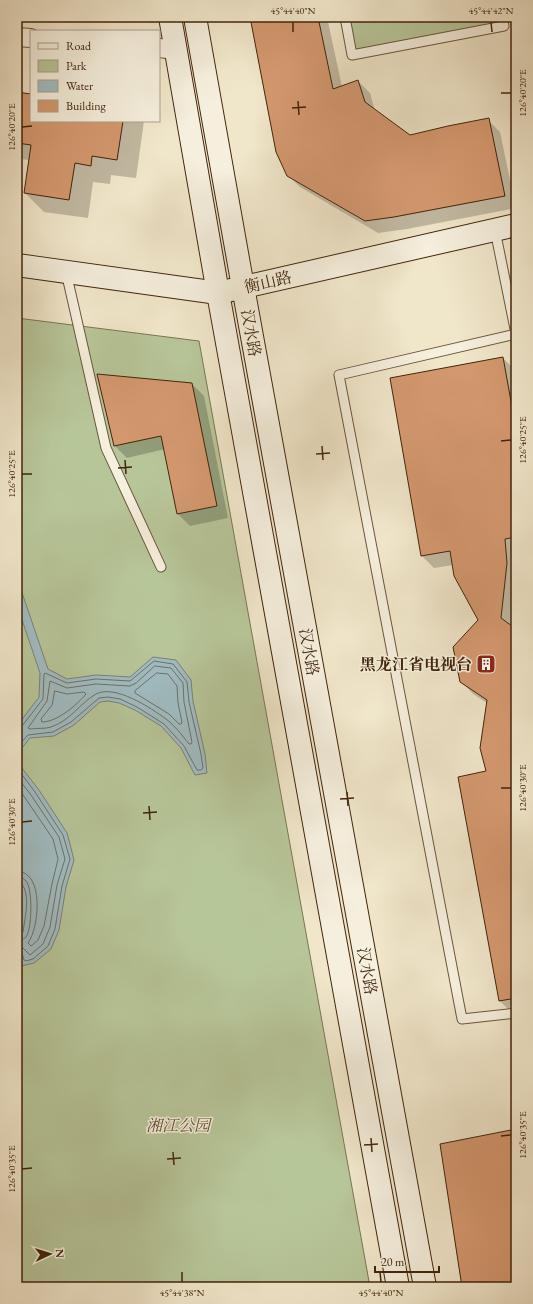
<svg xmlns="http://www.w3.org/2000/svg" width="533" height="1304" font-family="'EB Garamond','Noto Serif SC',serif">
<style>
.green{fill:#b7c699;stroke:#7c7652}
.water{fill:#a0bcc2;stroke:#7a8079}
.shadow{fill:#0003}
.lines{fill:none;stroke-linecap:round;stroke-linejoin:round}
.shore{stroke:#707066;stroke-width:1}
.building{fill:#d4986f;stroke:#41250b}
.lane-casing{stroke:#6d553b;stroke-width:11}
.street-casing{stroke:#6d553b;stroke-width:20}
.secondary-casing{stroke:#41250b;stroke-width:24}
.lane{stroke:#f5efdd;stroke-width:9}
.street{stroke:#f5efdd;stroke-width:18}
.secondary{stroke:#f5efdd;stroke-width:22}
.ticks{fill:none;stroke:#41250b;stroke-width:1.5}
.labels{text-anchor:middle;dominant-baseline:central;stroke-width:3;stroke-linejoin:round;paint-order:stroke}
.street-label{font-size:16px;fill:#41250b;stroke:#f5efdd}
.poi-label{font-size:16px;font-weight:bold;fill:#41250b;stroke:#f5efdd;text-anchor:end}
.park-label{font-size:16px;font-style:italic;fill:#5e4d2e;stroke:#f5efdd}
.neatline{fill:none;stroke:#41250b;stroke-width:1.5}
.ticks-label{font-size:10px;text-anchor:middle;fill:#41250b}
</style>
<rect width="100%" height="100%" fill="#f0e6ca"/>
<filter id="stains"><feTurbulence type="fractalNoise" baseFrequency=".005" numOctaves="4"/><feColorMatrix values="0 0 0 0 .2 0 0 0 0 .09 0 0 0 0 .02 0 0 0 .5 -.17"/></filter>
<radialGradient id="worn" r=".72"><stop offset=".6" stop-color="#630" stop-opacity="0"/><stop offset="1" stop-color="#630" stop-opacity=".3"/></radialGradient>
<!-- green -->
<g class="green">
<path d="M345,17H502L504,26L352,55Z"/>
<path d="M17,318L199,341L370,1287H17Z"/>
</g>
<!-- water -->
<path class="water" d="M17,578L48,669L67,679L96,675L130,677L153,657L176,660L191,680L193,701L205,754L207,773L195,775L181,748L161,726L135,710L119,703L108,701L100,702L74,725L54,736L30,738L22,748L21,767L39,790L67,833L74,860L66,887L59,930L51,949L34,963L21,966L17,944L22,908L21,895L17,880V726L39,697L40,673L17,605Z"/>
<!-- shadow -->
<g class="shadow">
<path d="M103,17H157L154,23Z"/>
<path d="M251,17H327L342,87L358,81L370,93L375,111L410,136L488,120L500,132L516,208L407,229L378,233L300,187L288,175Z"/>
<path d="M17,93L31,95V121H144L136,178L111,175L110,184L93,182L88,218L44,212L25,193L30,160L20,159L17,156Z"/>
<path d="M503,358L515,370L516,376V602L513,628L516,631V1012L512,1013L500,1001L459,778L488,772L487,703L473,694L461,681L479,621L453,565L434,568L422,556L391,379Z"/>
<path d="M192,384L204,396L228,518L190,526L178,514L165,449L127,458L115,446Z"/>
</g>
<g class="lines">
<!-- shore -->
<g class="shore">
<path d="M155,666L171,668L183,683L184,702L192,742L191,744H189C182,735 174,725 166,719C151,708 115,684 96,694C80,703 70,721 51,727C45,729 37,728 30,729L28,728L47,701L50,681L67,688L96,684L130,686L136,683Z"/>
<path d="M157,673L168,674L177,686L178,703L182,722L181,724H179L169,714L135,693V691Z"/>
<path d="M55,691L67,694L84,692L86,694C77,705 57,722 42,722L41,719L52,705Z"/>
<path d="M17,728L22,726L43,699L44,674L45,673L67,683L96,679L130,681L154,661L173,664L187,682L189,702L201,754L203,768L201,770H197L184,746L164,724L137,707L120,699L108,697L99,698L71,722L53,732L28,735L18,746L17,760"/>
<path d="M17,768L35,792L63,835L70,859L62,886L55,929L48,946L33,959L26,961L24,960L22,953L17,952"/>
<path d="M17,777L31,795L59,837L65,859L57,885L50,927L43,944L30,955L23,948L17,947"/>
<path d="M17,786L53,839L58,859L52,884L44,926L38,940L31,946L28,943C39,928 45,872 17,871"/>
<path d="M17,877C20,877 23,878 26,881C33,889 32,929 26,937C23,940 20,940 17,940"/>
<path d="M17,882L21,883C31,895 25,917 23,932L20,935H17"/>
</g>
</g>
<!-- building -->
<g class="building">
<path d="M250,17H318L333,89L358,80L365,102L410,135L448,126L489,118L505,196L394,217L365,221L287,176L276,152Z"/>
<path d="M17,92L31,94V121H123L117,160L92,156L91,166L75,163L69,200L24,193L31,145L17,143Z"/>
<path d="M503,357L516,429V537L505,539L507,563L501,618L516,629V998L499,1001L458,777L486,771L480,748L487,700L460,682L453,647L478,620L454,576L450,551L421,556L390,378Z"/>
<path d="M97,374L192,383L217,506L177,514L161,436L114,446Z"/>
<path d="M516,1129V1287H462L440,1144Z"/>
</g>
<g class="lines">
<!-- lane casing -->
<g class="lane-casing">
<g id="lane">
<path d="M345,17L352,55L504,26L502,17"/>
<path d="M495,230L516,334"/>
<path d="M66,272L106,448L161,567"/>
<path d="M516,334L339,375L462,1019L516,1013"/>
</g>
</g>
<!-- street casing -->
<g class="street-casing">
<g id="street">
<path d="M17,37L31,38"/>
<path d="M159,48L176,50"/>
</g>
</g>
<!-- secondary casing -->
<g class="secondary-casing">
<g id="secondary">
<path d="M170,17L218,293L398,1287"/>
<path d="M195,17L243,287L425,1287"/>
<path d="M17,265L218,293L516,225"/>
</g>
</g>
<!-- lane -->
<use href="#lane" class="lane"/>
<!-- street -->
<use href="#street" class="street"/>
<!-- secondary -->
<use href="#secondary" class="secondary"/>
</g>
<!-- ticks -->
<path class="ticks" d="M293,22V32M491,22L492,32M501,93H511M298,101L299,115M292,108L306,107M22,127L32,126M501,441L511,440M322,446L323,460M316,454L330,453M125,460L126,474M118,468L132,467M22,474H32M501,788H511M347,792L348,806M340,799L354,798M149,806L150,820M143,813L157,812M22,822L32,821M501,1136L511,1135M371,1138L372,1152M364,1145L378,1144M173,1152L174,1165M167,1159L181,1158M22,1169L32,1168M182,1272V1282M380,1272L381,1282"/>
<!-- icons -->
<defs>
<g id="building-square" transform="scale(1)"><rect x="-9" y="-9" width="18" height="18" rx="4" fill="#8f2418" stroke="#f5efdd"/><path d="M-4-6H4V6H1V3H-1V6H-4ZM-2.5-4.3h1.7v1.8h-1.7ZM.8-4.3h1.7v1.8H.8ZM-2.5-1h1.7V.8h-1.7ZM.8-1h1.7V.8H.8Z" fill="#fff"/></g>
</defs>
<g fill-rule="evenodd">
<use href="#building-square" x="486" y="664"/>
</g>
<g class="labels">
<!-- street labels -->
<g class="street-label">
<text transform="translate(268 282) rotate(-13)">衡山路</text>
<text transform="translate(251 333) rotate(80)">汉水路</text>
<text transform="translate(309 652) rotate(80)">汉水路</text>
<text transform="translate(367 971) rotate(80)">汉水路</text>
</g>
<!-- poi labels -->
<g class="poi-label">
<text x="472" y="664">黑龙江省电视台</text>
</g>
<!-- park labels -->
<g class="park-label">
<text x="178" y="1125">湘江公园</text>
</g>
</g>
<!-- margin -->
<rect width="533" height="1304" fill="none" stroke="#f0e6ca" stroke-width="44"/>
<!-- legend -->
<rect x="30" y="30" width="130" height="92" fill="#f5efdd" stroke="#ad9e89"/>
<rect x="38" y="43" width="20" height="6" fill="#f5efdd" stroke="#ad9e89"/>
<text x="66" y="50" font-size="12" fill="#41250b">Road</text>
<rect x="38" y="60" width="20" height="12" fill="#b7c699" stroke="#ad9e89"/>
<text x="66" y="70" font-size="12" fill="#41250b">Park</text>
<rect x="38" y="80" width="20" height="12" fill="#a0bcc2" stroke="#ad9e89"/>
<text x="66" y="90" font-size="12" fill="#41250b">Water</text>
<rect x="38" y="100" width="20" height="12" fill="#d4986f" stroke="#ad9e89"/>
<text x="66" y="110" font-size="12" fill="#41250b">Building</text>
<!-- north arrow -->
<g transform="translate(50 1254) rotate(86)" stroke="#f5efdd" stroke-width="3" paint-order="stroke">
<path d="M0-3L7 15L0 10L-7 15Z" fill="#41250b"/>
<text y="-6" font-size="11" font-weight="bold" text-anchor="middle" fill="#41250b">N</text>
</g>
<!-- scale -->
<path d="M375 1266v6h64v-6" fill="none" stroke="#41250b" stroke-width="2"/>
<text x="381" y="1266" font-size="12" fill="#41250b" stroke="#f5efdd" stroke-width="3" paint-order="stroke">20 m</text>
<rect x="22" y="22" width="489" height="1260" class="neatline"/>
<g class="ticks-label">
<text x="293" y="14">45°44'40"N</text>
<text x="491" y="14">45°44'42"N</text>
<text transform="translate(522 93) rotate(-90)" y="4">126°40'20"E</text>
<text transform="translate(11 127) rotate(-90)" y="4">126°40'20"E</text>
<text transform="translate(522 440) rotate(-90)" y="4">126°40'25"E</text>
<text transform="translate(11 474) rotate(-90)" y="4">126°40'25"E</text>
<text transform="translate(522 788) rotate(-90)" y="4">126°40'30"E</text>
<text transform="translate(11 822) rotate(-90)" y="4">126°40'30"E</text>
<text transform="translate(522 1135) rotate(-90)" y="4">126°40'35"E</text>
<text transform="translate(11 1169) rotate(-90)" y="4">126°40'35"E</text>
<text x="182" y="1296">45°44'38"N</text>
<text x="381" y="1296">45°44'40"N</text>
</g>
<rect width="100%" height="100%" filter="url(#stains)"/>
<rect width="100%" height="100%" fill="url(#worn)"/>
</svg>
